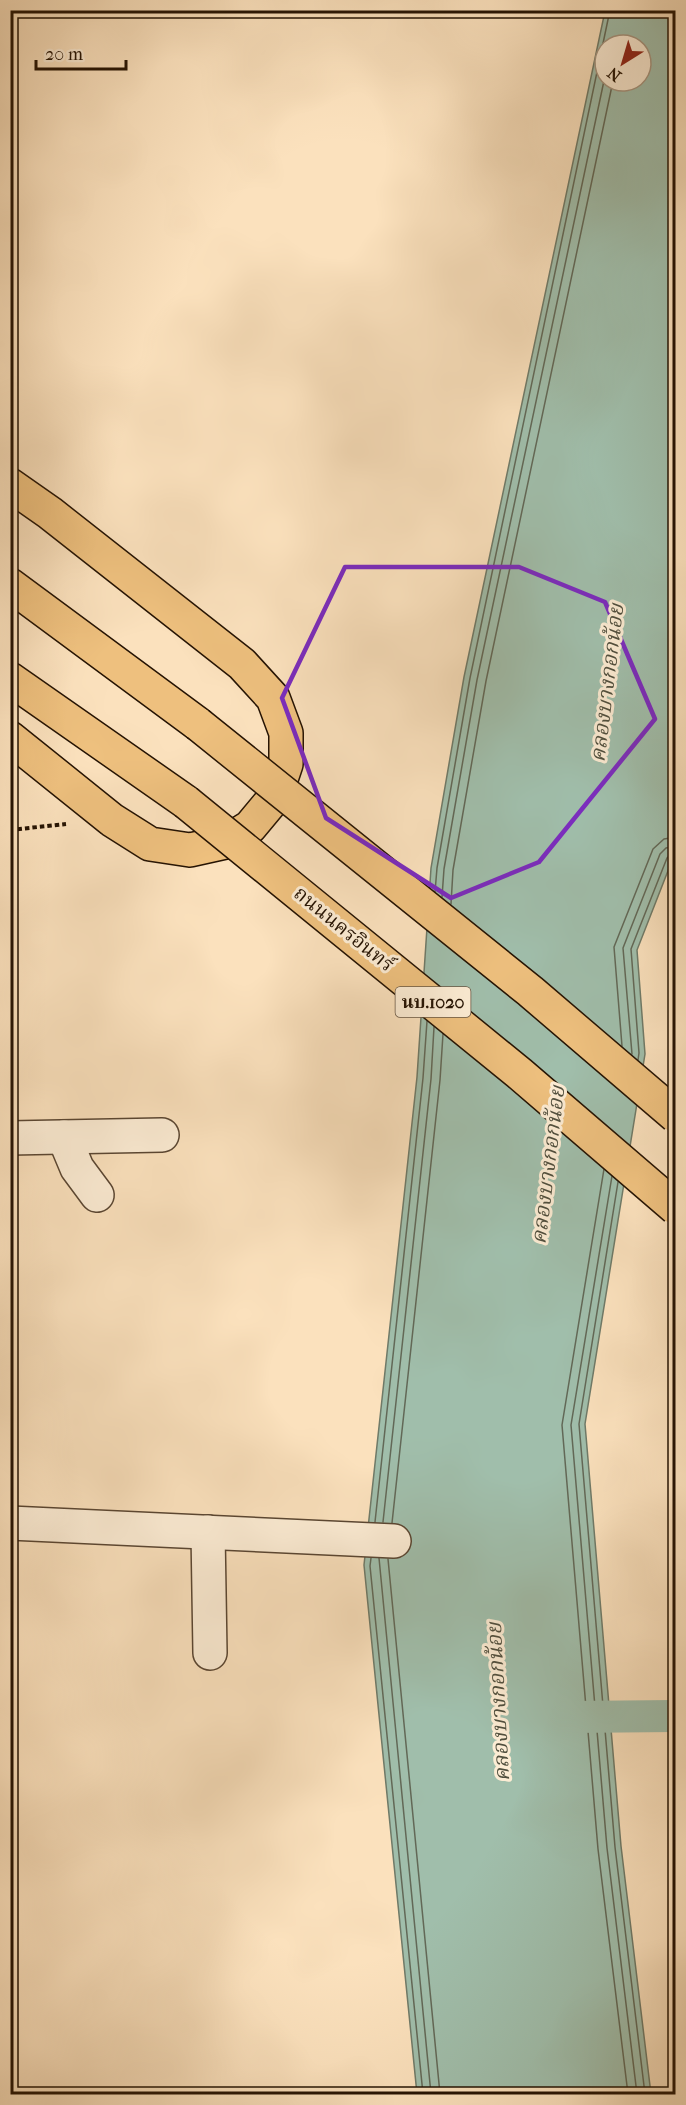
<svg xmlns="http://www.w3.org/2000/svg" width="686" height="2105" font-family="'IM FELL French Canon','Noto Serif Thai',serif">
<style>
.water{fill:#a0beab;stroke:#6f7a68;stroke-width:1.5;fill-rule:evenodd}
.lines{fill:none;stroke-linecap:round;stroke-linejoin:round}
.shore{stroke:#626857;stroke-width:1.5}
.canal{stroke:#a0beab;stroke-width:32}
.minor-casing{stroke:#5a4632;stroke-width:36}
.major-casing{stroke:#251303;stroke-width:36}
.path{stroke:#251303;stroke-width:4;stroke-dasharray:4.5 3;stroke-linecap:butt}
.minor{stroke:#fcecd4;stroke-width:33}
.major{stroke:#eec07e;stroke-width:33}
.major-bridge-casing{stroke:#251303;stroke-width:36;stroke-linecap:butt}
.major-bridge{stroke:#eec07e;stroke-width:33}
.marked{fill:none;stroke:#7b2cbf;stroke-width:4.5;stroke-linejoin:round}
.labels{text-anchor:middle;dominant-baseline:central;stroke-width:6;stroke-linejoin:round;paint-order:stroke}
.shield{fill:#fcecd4;stroke:#665442;stroke-width:1.5}
.shield-label{font-size:18px;font-weight:bold;fill:#251303}
.street-label{font-size:20px;fill:#251303;stroke:#fcecd4}
.water-label{font-size:21px;font-style:italic;fill:#504f3e;stroke:#fcecd4}
</style>
<rect width="100%" height="100%" fill="#fbe1bd"/>
<filter id="stains"><feTurbulence type="fractalNoise" baseFrequency=".00333" numOctaves="4"/><feColorMatrix values="0 0 0 0 .2 0 0 0 0 .09 0 0 0 0 .02 0 0 0 .5 -.17"/></filter>
<radialGradient id="worn" r=".72"><stop offset=".6" stop-color="#630" stop-opacity="0"/><stop offset="1" stop-color="#630" stop-opacity=".3"/></radialGradient>
<!-- water -->
<path class="water" d="M605,11H675V847L673,858L637,950L645,1054L585,1424L621,1846L651,2094H417L364,1565L417,1077L431,868L464,677ZM605,45H641V81H605Z"/>
<g class="lines">
<!-- shore -->
<g class="shore">
<path d="M435,892L437,868L470,678L610,10"/>
<path d="M442,897L444,869L477,680L605,76"/>
<path d="M451,904L453,870L486,681L613,81"/>
<path d="M622,1046L614,947L653,849L664,839L676,837"/>
<path d="M632,1054L623,948L660,854L666,848L676,846"/>
<path d="M638,1060L639,1053L631,949L667,858L671,854L676,853"/>
<path d="M604,1169L562,1425L598,1849L628,2094"/>
<path d="M612,1176L571,1425L607,1848L637,2094"/>
<path d="M618,1182L579,1424L615,1847L645,2094"/>
<path d="M375,1522L423,1078L427,1021"/>
<path d="M383,1522L431,1079L434,1027"/>
<path d="M392,1523L440,1080L443,1034"/>
<path d="M371,1558L370,1566L423,2094"/>
<path d="M379,1558L431,2094"/>
<path d="M388,1559L440,2094"/>
</g>
<!-- canal -->
<path class="canal" d="M568,1717L676,1716"/>
<!-- minor casing -->
<g class="minor-casing">
<g id="minor">
<path d="M64,1137L77,1168L97,1195"/>
<path d="M10,1138L162,1135"/>
<path d="M10,1523L394,1541"/>
<path d="M208,1532L210,1653"/>
</g>
</g>
<!-- major casing -->
<g class="major-casing">
<g id="major">
<path d="M10,485L50,513L242,664L273,698L286,733V764L275,797L250,827L226,842L190,850L150,844L112,820L10,738"/>
<path d="M10,585L198,724"/>
<path d="M10,679L186,802"/>
</g>
</g>
<!-- path -->
<path class="path" d="M10,830L66,824"/>
<!-- minor -->
<use href="#minor" class="minor"/>
<!-- major -->
<use href="#major" class="major"/>
<!-- major-bridge casing -->
<g class="major-bridge-casing">
<g id="major-bridge">
<path d="M198,724L530,991L676,1116"/>
<path d="M186,802L519,1073L676,1208"/>
</g>
</g>
<!-- major-bridge -->
<use href="#major-bridge" class="major-bridge"/>
</g>
<!-- marked area -->
<path class="marked" d="M345,567H519L605,602L655,719L539,862L451,898L326,818L282,698Z"/>
<g class="labels">
<!-- shield labels -->
<rect class="shield" x="395.5" y="987" width="75" height="30" rx="4.5"/>
<g class="shield-label">
<text x="433" y="1002">นบ.1020</text>
</g>
<!-- street labels -->
<g class="street-label">
<text transform="translate(344 929) rotate(39)">ถนนนครอินทร์</text>
</g>
<!-- water labels -->
<g class="water-label">
<text transform="translate(607 683) rotate(-83)">คลองบางกอกน้อย</text>
<text transform="translate(548 1165) rotate(-83)">คลองบางกอกน้อย</text>
<text transform="translate(498 1702) rotate(-93)">คลองบางกอกน้อย</text>
</g>
</g>
<!-- margin -->
<rect width="686" height="2105" fill="none" stroke="#fbe1bd" stroke-width="36"/>
<rect x="12" y="12" width="662" height="2081" fill="none" stroke="#251303" stroke-width="3"/>
<rect x="18" y="18" width="650" height="2069" fill="none" stroke="#251303" stroke-width="1.5"/>
<!-- north arrow -->
<g transform="translate(623 63) rotate(217)"><circle r="28" fill="#fcecd4" stroke="#a69580" stroke-width="1.5"/>
<path d="M0-4.5L10 22L0 15L-10 22Z" fill="#8f2418"/>
<text y="-9" font-size="16" font-weight="bold" text-anchor="middle" fill="#251303">N</text>
</g>
<!-- scale -->
<path d="M36 60v9h90v-9" fill="none" stroke="#251303" stroke-width="3"/>
<text x="45" y="60" font-size="18" fill="#251303" stroke="#fcecd4" stroke-width="4.5" paint-order="stroke">20 m</text>
<rect width="100%" height="100%" filter="url(#stains)"/>
<rect width="100%" height="100%" fill="url(#worn)"/>
</svg>
